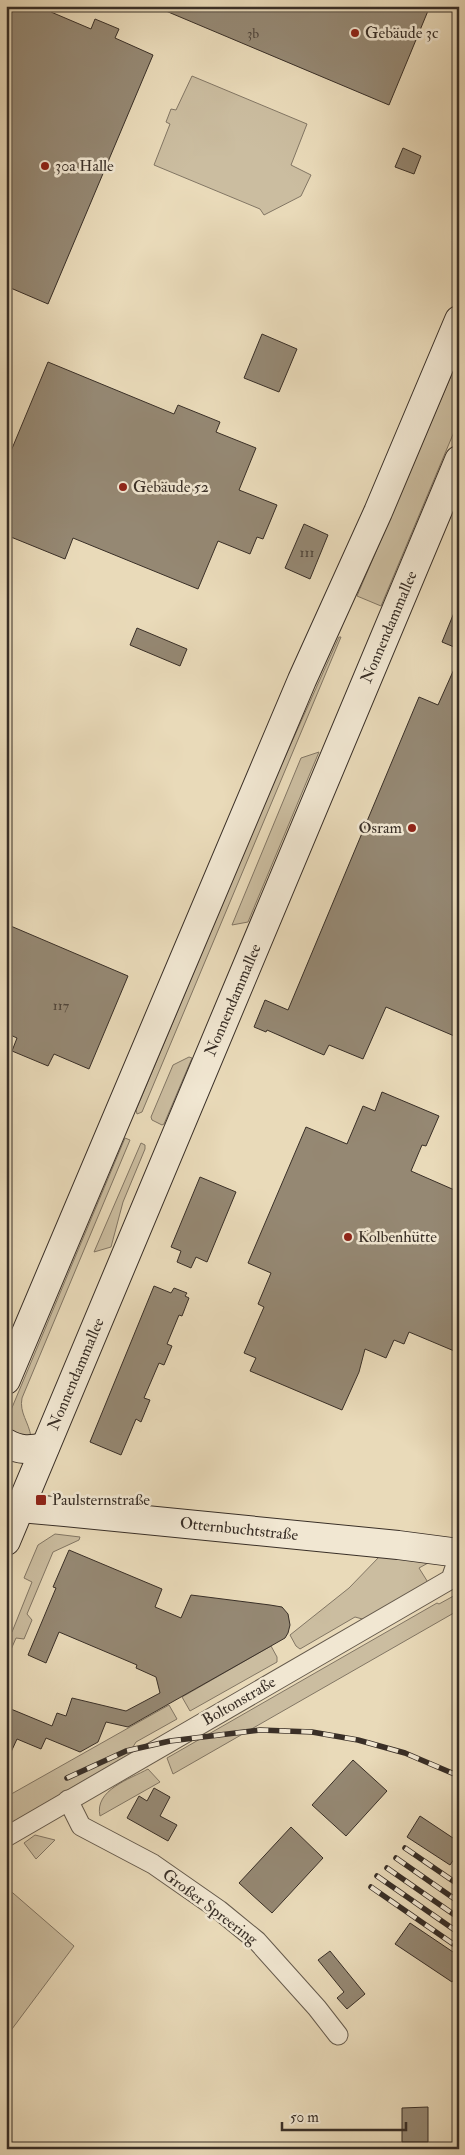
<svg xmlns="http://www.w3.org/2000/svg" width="465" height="2155" font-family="'IM FELL Double Pica',serif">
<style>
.green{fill:#cbbda0;stroke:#827664}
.building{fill:#958873;stroke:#392f27}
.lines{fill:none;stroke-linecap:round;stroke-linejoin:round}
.street-casing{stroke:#655a4c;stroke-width:21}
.secondary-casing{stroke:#392f27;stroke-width:30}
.street{stroke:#f1e7d2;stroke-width:19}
.secondary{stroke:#f1e7d2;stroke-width:28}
.rail-casing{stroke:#392f27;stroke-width:5.5}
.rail{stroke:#f1e7d2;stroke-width:4;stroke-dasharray:11;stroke-linecap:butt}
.poi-dot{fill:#8f2418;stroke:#f1e7d2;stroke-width:2}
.labels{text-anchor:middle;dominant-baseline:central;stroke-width:5;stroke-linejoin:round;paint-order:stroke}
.number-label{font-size:14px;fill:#50453a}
.poi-label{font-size:16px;fill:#392f27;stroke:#f1e7d2;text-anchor:start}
.street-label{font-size:16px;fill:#392f27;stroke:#f1e7d2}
</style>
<rect width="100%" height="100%" fill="#e9dab9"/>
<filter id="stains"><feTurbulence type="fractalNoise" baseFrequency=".004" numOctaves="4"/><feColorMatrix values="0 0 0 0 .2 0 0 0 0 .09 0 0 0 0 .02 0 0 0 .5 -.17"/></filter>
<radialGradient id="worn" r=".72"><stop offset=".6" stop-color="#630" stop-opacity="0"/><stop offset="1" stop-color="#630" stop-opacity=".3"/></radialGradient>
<!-- green -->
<g class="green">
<path d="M192,76L307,124L291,165L311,175L301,196L264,215L260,209L154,165L170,124L166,122L171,109L176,110Z"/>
<path d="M459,357V420L381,606L357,596Z"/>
<path d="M339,637H341L142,1112L137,1114L136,1110L272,786Z"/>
<path d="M319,752L248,922L232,925L301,758Z"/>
<path d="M189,1057L192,1058L164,1124L162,1125L152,1120L151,1117L173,1065Z"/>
<path d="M125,1138L130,1140L22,1398C19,1413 29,1422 31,1437L13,1433L10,1426L6,1425L11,1410Z"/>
<path d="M141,1143L145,1145V1149L123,1202L111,1247L94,1252Z"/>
<path d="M55,1534L80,1537L79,1540L53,1552L27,1614L32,1620L24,1639L16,1638L6,1661V1630L12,1632L32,1582L24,1578L38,1545Z"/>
<path d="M380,1556L428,1563L419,1568L429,1584L366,1620L355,1617L300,1649L296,1646L290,1635L349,1588Z"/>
<path d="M459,1593V1610L173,1774L167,1758L437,1603L439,1604Z"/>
<path d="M271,1646L277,1657V1662L190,1711L182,1697Z"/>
<path d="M169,1705L177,1719L136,1742L128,1755L6,1826V1797Z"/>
<path d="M148,1769L160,1782L100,1816C94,1790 130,1779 148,1769Z"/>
<path d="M35,1835L55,1840L36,1859L24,1843Z"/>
<path d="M6,1887L74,1946L6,2037Z"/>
</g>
<!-- building -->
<g class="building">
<path d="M6,6H53L51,12L91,29L95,19L119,29L115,38L153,55L48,304L6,286Z"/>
<path d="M154,6H430L389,105Z"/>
<path d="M403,148L421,156L414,174L395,167Z"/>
<path d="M262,334L297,349L279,392L244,378Z"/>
<path d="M48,362L174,414L178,405L220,422L216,432L256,448L239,490L277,505L263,539L257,537L250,554L218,541L198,589L73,538L65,559L6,535V463Z"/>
<path d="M304,524L328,535L310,579L285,568Z"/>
<path d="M458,603H459V649L442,642Z"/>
<path d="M137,628L187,649L180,666L130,645Z"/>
<path d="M459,658V701L454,712L459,714V1038L386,1007L363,1059L329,1045L324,1055L267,1030L266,1032L254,1027L265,1000L288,1010L419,697L438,705Z"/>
<path d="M6,924L128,976L89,1069L54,1054L48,1066L12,1051L17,1038L6,1033Z"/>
<path d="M382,1092L439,1116L426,1146L422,1145L411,1171L459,1192V1353L409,1332L404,1344L394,1340L386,1358L365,1349L359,1372L342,1410L250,1371L256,1358L244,1353L264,1307L258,1304L271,1273L248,1263L306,1127L347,1144L363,1106L375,1111Z"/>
<path d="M200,1177L236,1192L207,1262L196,1257L191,1268L177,1262L181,1251L171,1247Z"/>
<path d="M154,1286L171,1293L174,1288L187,1293L185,1296L189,1298L182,1316L179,1315L167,1344L172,1346L164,1365L159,1363L144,1398L150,1400L141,1422L136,1419L121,1455L90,1442Z"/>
<path d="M69,1550L162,1589L155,1607L181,1618L191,1595L270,1605L282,1607L288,1614L290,1625L288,1633L285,1638L271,1646L128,1727L106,1722L98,1742L80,1752L46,1738L41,1749L17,1739L6,1763V1707L52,1726L57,1713L66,1716L72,1698L126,1711L160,1693L156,1677L136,1668L137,1665L59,1632L46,1663L28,1655L56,1588L53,1587Z"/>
<path d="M353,1760L387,1791L346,1836L312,1805Z"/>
<path d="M154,1788L170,1797L160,1816L177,1825L168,1841L127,1818L139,1796L147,1801Z"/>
<path d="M420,1816L459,1842V1852L450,1865L407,1837Z"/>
<path d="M291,1827L323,1858L272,1913L239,1883Z"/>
<path d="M410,1923L459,1956V1972L452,1982L395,1944Z"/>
<path d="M330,1951L365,1994L347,2009L337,1998L344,1992L318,1960Z"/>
<path d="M428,2107V2142H402V2108Z"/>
</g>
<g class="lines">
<!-- street casing -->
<g class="street-casing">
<g id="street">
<path d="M68,1800L81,1826L153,1864L219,1910L257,1941L317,2008L338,2035"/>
<path d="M6,1837L451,1579L459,1556"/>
</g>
</g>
<!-- secondary casing -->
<g class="secondary-casing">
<g id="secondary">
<path d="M6,1380L302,680L378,512L459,320"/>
<path d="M6,1443C20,1451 30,1450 45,1447"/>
<path d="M6,1509L20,1508L65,1512L398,1545L459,1553"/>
<path d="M6,1541L459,460"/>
</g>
</g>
<!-- street -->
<use href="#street" class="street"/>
<!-- secondary -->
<use href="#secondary" class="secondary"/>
<!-- rail casing -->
<g class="rail-casing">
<g id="rail">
<path d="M67,1778L126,1751L170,1741L260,1730L312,1732L358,1740L405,1753L459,1776"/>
<path d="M405,1848L459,1885"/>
<path d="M456,1855L459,1857"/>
<path d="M396,1858L459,1902"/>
<path d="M387,1868L459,1918"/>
<path d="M377,1876L459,1933"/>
<path d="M371,1887L459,1948"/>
</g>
</g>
<!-- rail -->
<use href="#rail" class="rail"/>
</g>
<!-- markers -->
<g class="poi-dot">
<circle cx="355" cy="33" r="5"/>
<circle cx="45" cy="166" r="5"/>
<circle cx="123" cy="487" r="5"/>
<circle cx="412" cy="828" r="5"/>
<circle cx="348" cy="1237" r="5"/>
<rect x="35" y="1494" width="12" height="12" rx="2.5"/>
</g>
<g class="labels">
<!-- number labels -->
<g class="number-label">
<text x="253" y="33">3b</text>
<text x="307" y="552">111</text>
<text x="61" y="1005">117</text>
</g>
<!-- poi labels -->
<g class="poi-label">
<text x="365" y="33">Gebäude 3c</text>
<text x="55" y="166">30a Halle</text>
<text x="133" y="487">Gebäude 52</text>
<text x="402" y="828" text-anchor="end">Osram</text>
<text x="358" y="1237">Kolbenhütte</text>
<text x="52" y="1500">Paulsternstraße</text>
</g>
<!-- street labels -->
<g class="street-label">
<text transform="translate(389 627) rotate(-67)">Nonnendammallee</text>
<text transform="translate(233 1000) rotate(-67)">Nonnendammallee</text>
<text transform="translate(76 1374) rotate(-67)">Nonnendammallee</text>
<text transform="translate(239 1529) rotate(6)">Otternbuchtstraße</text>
<text transform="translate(239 1701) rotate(-30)">Boltonstraße</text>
<text transform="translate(210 1907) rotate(37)">Großer Spreering</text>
</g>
</g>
<!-- margin -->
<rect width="465" height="2155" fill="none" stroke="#e9dab9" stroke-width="25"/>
<rect x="8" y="8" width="450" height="2140" fill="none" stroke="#392f27" stroke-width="2.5"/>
<rect x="12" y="12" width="440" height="2130" fill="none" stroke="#392f27"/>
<!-- scale -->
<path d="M282 2122v8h124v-8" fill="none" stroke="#392f27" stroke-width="2.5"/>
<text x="290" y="2122" font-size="15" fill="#392f27" stroke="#f1e7d2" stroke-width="4" paint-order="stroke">50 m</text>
<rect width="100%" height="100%" filter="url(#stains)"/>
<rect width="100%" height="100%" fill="url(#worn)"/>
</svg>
